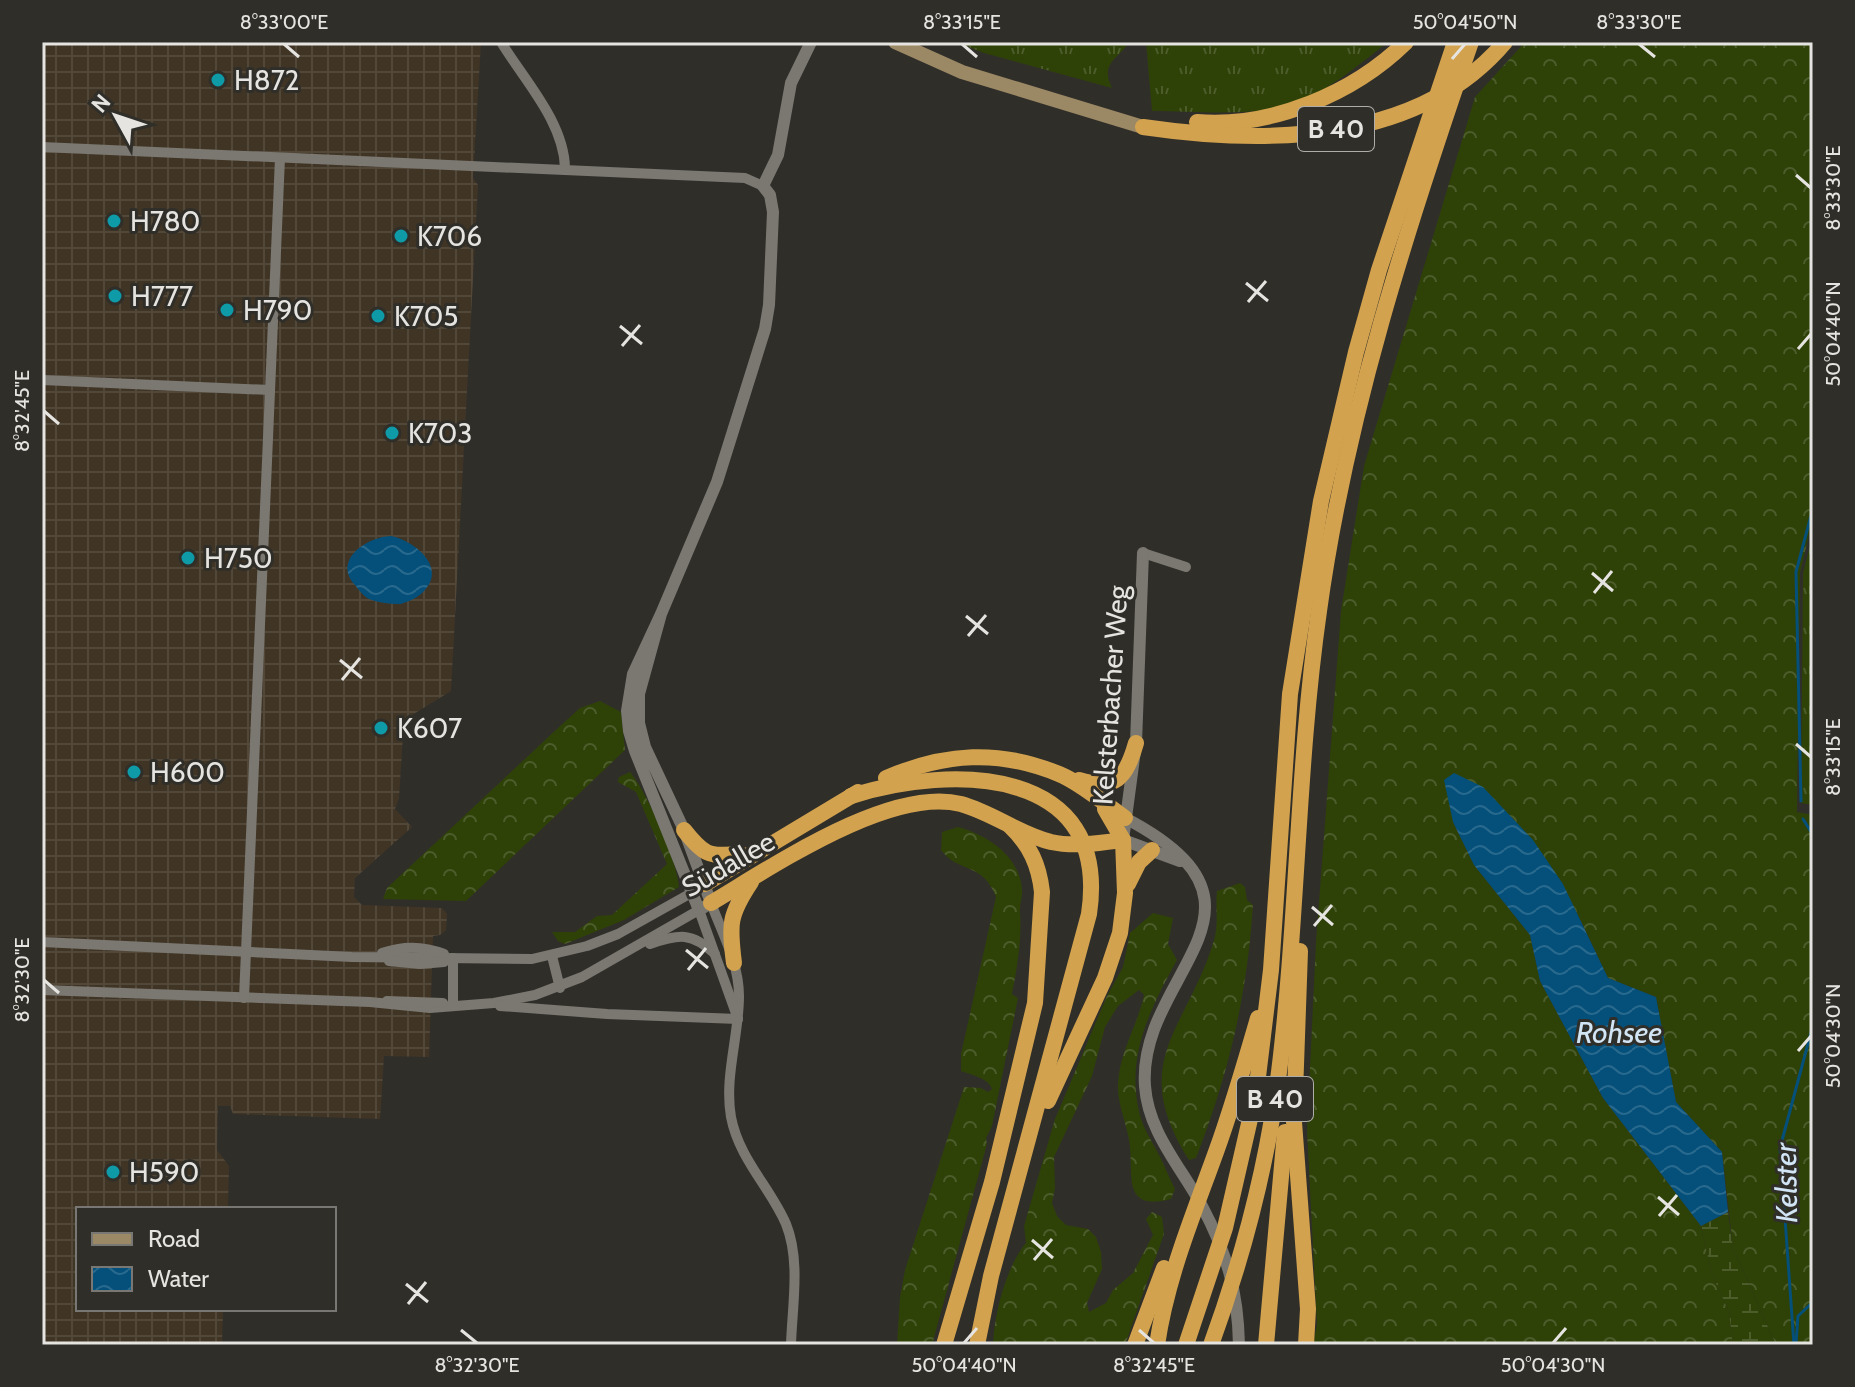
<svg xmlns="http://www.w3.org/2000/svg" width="1855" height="1387" font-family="Cabin,sans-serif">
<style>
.industrial{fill:url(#industrial-grid)}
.grass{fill:url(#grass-tufts)}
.forest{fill:url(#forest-crowns)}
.wetland{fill:url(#wetland-marsh)}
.water{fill:url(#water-waves)}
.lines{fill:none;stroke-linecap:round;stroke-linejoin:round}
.stream{stroke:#04507a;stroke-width:3}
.minor{stroke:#7a7871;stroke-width:10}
.tertiary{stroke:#7a7871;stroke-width:12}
.secondary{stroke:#9b8864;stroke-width:14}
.trunk{stroke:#d2a24e;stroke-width:16}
.ticks{fill:none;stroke:#e6e4e1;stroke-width:3}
.culture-dot{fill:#0f9aa8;stroke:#302e29;stroke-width:3}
.labels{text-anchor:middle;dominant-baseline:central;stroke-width:6;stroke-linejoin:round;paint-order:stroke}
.shield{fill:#302e29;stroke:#afadaa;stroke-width:2}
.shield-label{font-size:26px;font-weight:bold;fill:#e6e4e1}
.poi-label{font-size:28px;fill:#e6e4e1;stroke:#302e29;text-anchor:start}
.street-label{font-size:28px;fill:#e6e4e1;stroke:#302e29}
.water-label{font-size:30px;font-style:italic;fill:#d2e5f5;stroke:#302e29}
.neatline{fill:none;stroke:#e6e4e1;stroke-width:3}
.ticks-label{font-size:20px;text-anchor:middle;fill:#e6e4e1}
</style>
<defs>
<pattern id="industrial-grid" width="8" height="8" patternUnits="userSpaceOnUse" patternTransform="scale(2)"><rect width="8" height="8" fill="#403425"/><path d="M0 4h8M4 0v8" fill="none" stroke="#52483a"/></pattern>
<pattern id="grass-tufts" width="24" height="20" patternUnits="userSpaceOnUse" patternTransform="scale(2)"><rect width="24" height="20" fill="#2e4107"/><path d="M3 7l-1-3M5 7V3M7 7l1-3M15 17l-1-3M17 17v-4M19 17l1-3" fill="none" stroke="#4c5c2b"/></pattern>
<pattern id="forest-crowns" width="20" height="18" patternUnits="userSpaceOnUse" patternTransform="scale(2)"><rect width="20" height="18" fill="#2e4107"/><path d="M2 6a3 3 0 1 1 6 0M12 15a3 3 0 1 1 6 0" fill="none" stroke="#4c5c2b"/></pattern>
<pattern id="wetland-marsh" width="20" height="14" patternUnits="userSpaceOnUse" patternTransform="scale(2)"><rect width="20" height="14" fill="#2e4107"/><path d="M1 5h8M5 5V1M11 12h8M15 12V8" fill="none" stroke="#4c5c2b"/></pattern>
<pattern id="water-waves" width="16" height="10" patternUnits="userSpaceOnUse" patternTransform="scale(2)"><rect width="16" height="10" fill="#04507a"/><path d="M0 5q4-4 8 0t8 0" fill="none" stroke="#29698d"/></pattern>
</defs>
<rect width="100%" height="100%" fill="#302e29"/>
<!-- industrial -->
<path class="industrial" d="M42,42H481L473,178L478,185L451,691L404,720L399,798L395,809L412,827L355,878L354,897L362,905L442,908L447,914L446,930L440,935L433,936L429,1057L384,1056L380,1119L233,1114L230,1106H218L217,1150L229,1166L228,1209H78V1309H223L222,1345H42Z"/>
<!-- grass -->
<g class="grass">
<path d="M956,42H1129C1117,61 1100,62 1112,88L984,53Z"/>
<path d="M1146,42H1388C1363,62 1336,84 1306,99C1264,119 1198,111 1152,111Z"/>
<path d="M1813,534V805L1801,803L1803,573Z"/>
</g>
<!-- forest -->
<g class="forest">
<path d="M1525,42H1813V518L1800,573L1797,812L1813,815V1345H1776L1733,1248L1722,1152L1676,1102L1656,997L1608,978C1580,919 1557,863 1509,818L1453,822L1474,865L1530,935L1540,981L1603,1098L1701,1226L1712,1274L1729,1312L1733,1345H1313L1317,1325L1307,1131L1316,942L1341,611L1364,466L1475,97Z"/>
<path d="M600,701L621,712L625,750L466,901L383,899L387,888L558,728L580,708Z"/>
<path d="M630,772C646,790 678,863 679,887L624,920L565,944L558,941L552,932H575L597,916L612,915L667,864L636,792L618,782L619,777Z"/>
<path d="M958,827C987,835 1019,855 1022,889C1023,897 1019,905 1020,913C1022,940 1017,968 1012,994L1018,998L992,1126L986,1138L987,1144L932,1345H897L900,1297L905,1270L964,1087L981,1088L988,1092L992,1089C988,1078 972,1075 961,1071V1054L996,897C982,861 959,874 941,850L942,832Z"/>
<path d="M1240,883L1245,887L1247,900L1253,905C1247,996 1229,1073 1196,1158L1189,1160C1126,1060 1188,1029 1214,940C1219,923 1215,907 1217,891Z"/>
<path d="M1153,913L1173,918L1168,944L1177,960C1151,1007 1126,1055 1139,1111C1142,1127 1152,1141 1159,1155C1165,1166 1169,1178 1175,1189L1171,1199C1119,1213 1135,1170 1129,1140C1126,1122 1117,1102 1118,1085C1119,1052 1138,1025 1144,995L1139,990L1118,1006L1105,1027L1092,1076L1054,1157L1055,1188L1052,1203L1057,1216L1066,1225L1088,1229L1096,1237L1101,1252L1102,1269L1087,1303L1089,1312L1106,1303L1113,1290L1133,1273L1153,1235L1146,1219L1152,1212L1162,1217L1164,1234L1125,1345H993C994,1314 1006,1267 1026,1243L1024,1226L1055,1119L1107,996L1123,967L1130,933Z"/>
</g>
<!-- wetland -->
<path class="wetland" d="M1728,1212L1733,1248L1776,1345H1733L1729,1312L1712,1274L1701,1226Z"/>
<!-- water -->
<g class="water">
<path d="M391,536C413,540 448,567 424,591C418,598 409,601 401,604C390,604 379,603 369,599C363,596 359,590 355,585C332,560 367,537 391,536Z"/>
<path d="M1454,773L1483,787L1533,840L1563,884L1608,978L1656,997L1676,1102L1722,1152L1728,1212L1701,1226L1603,1098L1540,981L1530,935L1474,865L1453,822L1444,780Z"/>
</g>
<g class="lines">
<!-- stream -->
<g class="stream">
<path d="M1801,801L1796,572L1813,508"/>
<path d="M1803,819L1813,835"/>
<path d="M1796,1343L1798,1316L1813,1302"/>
<path d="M1794,1345L1780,1148L1813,1025"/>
</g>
<!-- minor -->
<g class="minor">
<path d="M501,42C524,80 564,122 565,168"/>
<path d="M42,147L745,178L763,186"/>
<path d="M42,380L270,390"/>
<path d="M1143,553L1186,567"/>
<path d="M711,903C722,933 739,963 739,996C739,1036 724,1077 731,1117C739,1159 770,1187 786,1224C801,1261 792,1307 791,1345"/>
<path d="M42,942L352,957L532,959L587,946L618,934L693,892"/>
<path d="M650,944C679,934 692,932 715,954"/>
<path d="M382,953C402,946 424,946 444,954"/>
<path d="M552,956L560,988"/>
<path d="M389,961L420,964L444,962"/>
<path d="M42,990L370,1002L430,1008L494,1003L535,995L582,977L699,910L738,1019"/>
<path d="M244,998L280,158"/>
<path d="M387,1001L443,1003"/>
<path d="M453,1005V958"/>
<path d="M500,1006L607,1014L738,1019"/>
</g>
<!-- tertiary -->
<g class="tertiary">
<path d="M1143,553L1136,743L1123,840L1180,861"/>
<path d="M661,614L639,694V723L645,747L684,830L711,903L699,910L635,751L629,731L627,711L633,674L661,614L717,482L765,329L769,305L773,212L770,195L763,186L778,155L791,83L811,42"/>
<path d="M1125,818C1297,908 1137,973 1145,1086C1148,1132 1181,1167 1202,1206C1227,1253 1238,1292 1239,1345"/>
</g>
<!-- secondary -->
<path class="secondary" d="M895,42L962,72L1143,127"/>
<!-- trunk -->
<g class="trunk">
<path d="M1197,122C1271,128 1353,94 1406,42"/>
<path d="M1143,127C1266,145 1418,145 1505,42"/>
<path d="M886,778C945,753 999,749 1059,774C1081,783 1105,804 1125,818"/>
<path d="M1079,780C1116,791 1126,778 1136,743"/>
<path d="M851,796C953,764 1111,766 1089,914L991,1276L977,1345"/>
<path d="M684,830C713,867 714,850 750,856"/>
<path d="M705,884L858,792"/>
<path d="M1128,884L1139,862L1152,850"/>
<path d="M711,903C772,867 890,786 961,804C993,813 1019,834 1051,842C1074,847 1100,843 1123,840"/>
<path d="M1300,951L1294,1122L1308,1309L1306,1345"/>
<path d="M734,963C729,924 729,915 751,882"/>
<path d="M1048,1101L1105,978L1120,933L1125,893L1123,840L1105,809"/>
<path d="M944,1345L992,1182L1035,1003L1042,892C1039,865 1030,845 1010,826"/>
<path d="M1135,1345L1164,1268"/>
<path d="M1157,1345C1167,1277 1193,1216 1216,1152C1232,1108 1245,1063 1258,1018"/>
<path d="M1186,1345L1225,1228L1256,1093L1271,970L1290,694L1321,501L1356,352L1379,270L1455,42"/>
<path d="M1211,1345C1243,1257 1267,1166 1279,1072C1298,919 1297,764 1319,611C1346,415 1407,228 1471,42"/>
<path d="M1266,1345L1285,1132"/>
</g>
</g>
<!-- ticks -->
<path class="ticks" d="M284,44L299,57M962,44L977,57M1639,44L1655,57M1452,59L1465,44M1796,175L1811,188M1246,283L1268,301M1248,302L1266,281M620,326L642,344M622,346L640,325M1798,349L1811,334M44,411L59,424M1592,573L1613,591M1594,593L1612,571M966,616L988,634M968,636L986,615M340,660L362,678M342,680L360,658M1796,744L1811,757M1312,907L1333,925M1314,926L1332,905M686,950L708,968M688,970L706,948M44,980L59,993M1798,1051L1811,1036M1658,1197L1679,1215M1659,1216L1677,1195M1032,1240L1053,1258M1034,1260L1052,1239M406,1284L428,1302M408,1304L426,1282M461,1330L477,1343M1139,1330L1154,1343M964,1343L977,1328M1553,1343L1566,1328"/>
<!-- markers -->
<g class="culture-dot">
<circle cx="218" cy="80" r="8"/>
<circle cx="114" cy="221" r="8"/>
<circle cx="401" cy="236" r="8"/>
<circle cx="115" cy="296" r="8"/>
<circle cx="227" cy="310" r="8"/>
<circle cx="378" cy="316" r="8"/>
<circle cx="392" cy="433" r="8"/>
<circle cx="188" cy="558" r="8"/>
<circle cx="381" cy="728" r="8"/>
<circle cx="134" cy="772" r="8"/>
<circle cx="113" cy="1172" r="8"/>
</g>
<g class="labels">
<!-- shield labels -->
<g class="shield">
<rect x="1298" y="107" width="76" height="44" rx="6"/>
<rect x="1237" y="1077" width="76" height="44" rx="6"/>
</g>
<g class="shield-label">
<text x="1336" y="129">B 40</text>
<text x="1275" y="1099">B 40</text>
</g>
<!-- poi labels -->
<g class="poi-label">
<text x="234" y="80">H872</text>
<text x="130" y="221">H780</text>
<text x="417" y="236">K706</text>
<text x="131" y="296">H777</text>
<text x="243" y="310">H790</text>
<text x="394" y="316">K705</text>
<text x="408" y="433">K703</text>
<text x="204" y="558">H750</text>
<text x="397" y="728">K607</text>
<text x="150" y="772">H600</text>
<text x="129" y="1172">H590</text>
</g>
<!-- street labels -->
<g class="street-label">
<text transform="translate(1110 695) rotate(-86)">Kelsterbacher Weg</text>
<text transform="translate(728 864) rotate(-30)">Südallee</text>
</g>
<!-- water labels -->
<g class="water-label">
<text x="1619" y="1032">Rohsee</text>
<text transform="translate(1786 1183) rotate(-91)">Kelster</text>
</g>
</g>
<!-- border -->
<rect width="1855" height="1387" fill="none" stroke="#302e29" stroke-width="88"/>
<!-- legend -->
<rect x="76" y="1207" width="260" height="104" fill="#302e29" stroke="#797773" stroke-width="2"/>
<rect x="92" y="1233" width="40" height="12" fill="#9b8864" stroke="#797773" stroke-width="2"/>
<text x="148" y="1247" font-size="24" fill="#e6e4e1">Road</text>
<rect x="92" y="1267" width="40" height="24" fill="url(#water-waves)" stroke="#797773" stroke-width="2"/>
<text x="148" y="1287" font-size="24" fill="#e6e4e1">Water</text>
<!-- north arrow -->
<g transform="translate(116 116) rotate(310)" stroke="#302e29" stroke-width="6" paint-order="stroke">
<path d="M0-6L14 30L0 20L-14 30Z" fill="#e6e4e1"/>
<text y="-12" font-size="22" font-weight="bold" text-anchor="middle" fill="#e6e4e1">N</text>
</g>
<rect x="44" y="44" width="1767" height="1299" class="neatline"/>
<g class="ticks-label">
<text x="284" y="29">8°33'00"E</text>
<text x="962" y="29">8°33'15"E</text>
<text x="1465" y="29">50°04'50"N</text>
<text x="1639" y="29">8°33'30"E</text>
<text transform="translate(1833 188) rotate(-90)" y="7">8°33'30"E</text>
<text transform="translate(1833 334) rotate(-90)" y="7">50°04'40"N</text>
<text transform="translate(22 411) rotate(-90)" y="7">8°32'45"E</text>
<text transform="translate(1833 757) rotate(-90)" y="7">8°33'15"E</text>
<text transform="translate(22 980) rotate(-90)" y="7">8°32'30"E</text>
<text transform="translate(1833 1036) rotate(-90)" y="7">50°04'30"N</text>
<text x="477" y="1372">8°32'30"E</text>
<text x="964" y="1372">50°04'40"N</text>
<text x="1154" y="1372">8°32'45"E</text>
<text x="1553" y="1372">50°04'30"N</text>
</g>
</svg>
